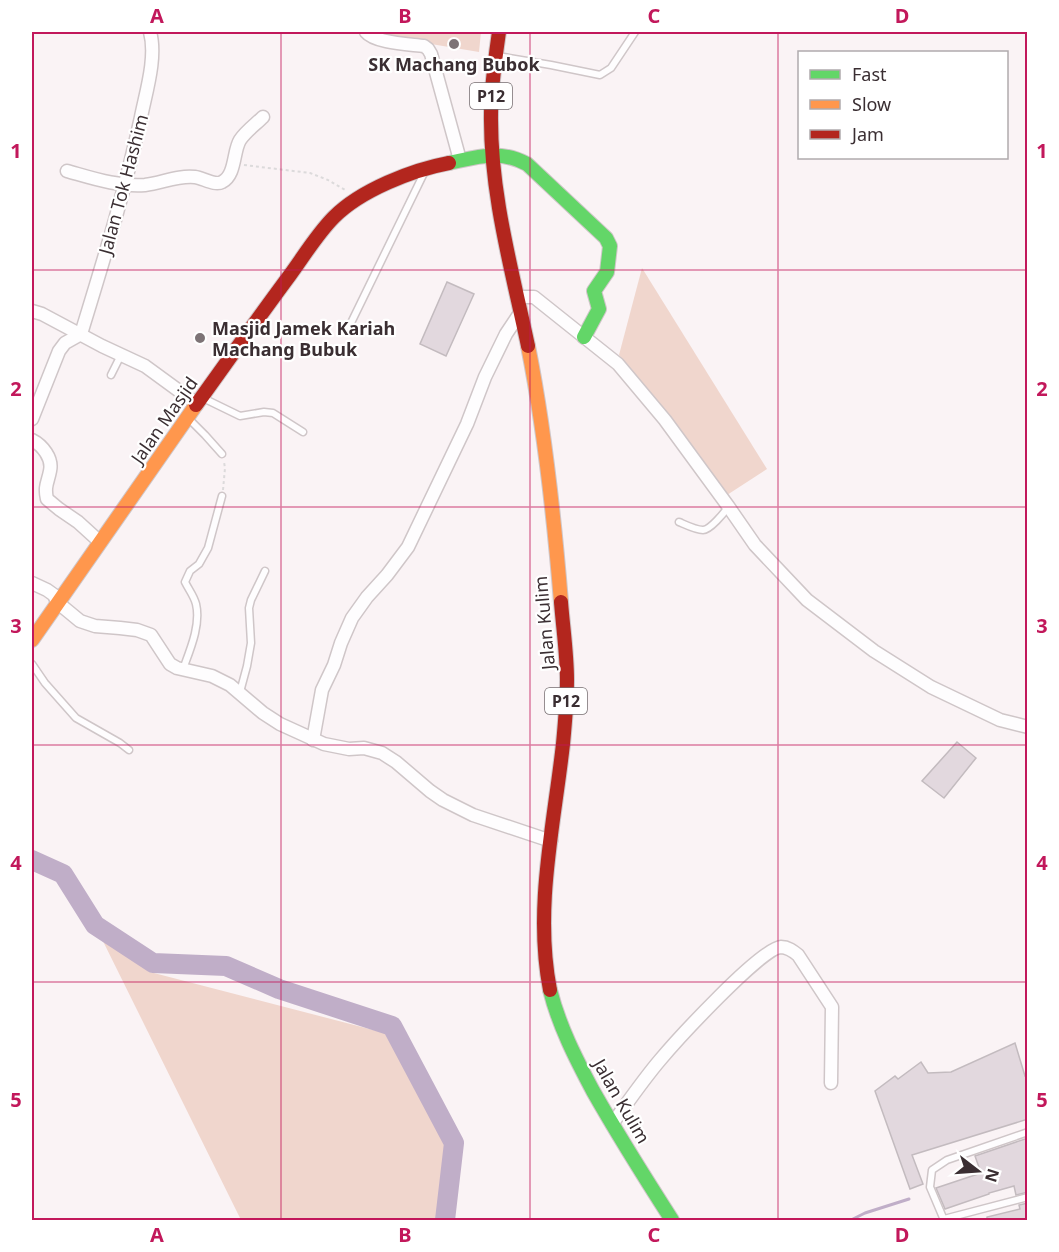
<svg xmlns="http://www.w3.org/2000/svg" width="1059" height="1252" font-family="'Noto Sans',sans-serif">
<style>
.green{fill:#f0d6cd}
.lines{fill:none;stroke-linecap:round;stroke-linejoin:round}
.stream{stroke:#c0aec8;stroke-width:3}
.river{stroke:#c0aec8;stroke-width:20}
.building{fill:#e2d8de;stroke:#c3bbbf;stroke-width:1.5}
.lane-casing{stroke:#cfc6c8;stroke-width:9}
.street-casing{stroke:#cfc6c8;stroke-width:15}
.fast-casing{stroke:#cfc6c8;stroke-width:16}
.slow-casing{stroke:#cfc6c8;stroke-width:16}
.jam-casing{stroke:#cfc6c8;stroke-width:16}
.path{stroke:#dcdadb;stroke-width:2;stroke-dasharray:3 3;stroke-linecap:butt}
.lane{stroke:#fefdfe;stroke-width:6}
.street{stroke:#fefdfe;stroke-width:12}
.fast{stroke:#63d668;stroke-width:14}
.slow{stroke:#ff974d;stroke-width:14}
.jam{stroke:#b3261e;stroke-width:14}
.grid{fill:none;stroke:#c2185b;stroke-width:1.5;stroke-opacity:0.55}
.poi-dot{fill:#7d7376;stroke:#fff;stroke-width:2}
.labels{text-anchor:middle;dominant-baseline:central;stroke-width:4.5;stroke-linejoin:round;paint-order:stroke}
.shield{fill:#fff;stroke:#756d70;stroke-width:1.5}
.shield-label{font-size:16px;font-weight:bold;fill:#3a2e32}
.poi-label{font-size:18px;font-weight:bold;fill:#3a2e32;stroke:#fff}
.street-label{font-size:18px;fill:#3a2e32;stroke:#fff}
.neatline{fill:none;stroke:#c2185b;stroke-width:2}
.grid-label{font-size:20px;text-anchor:middle;font-weight:bold;fill:#c2185b}
</style>
<rect width="100%" height="100%" fill="#faf3f5"/>
<!-- green -->
<g class="green">
<path d="M380,32H481L479,52L377,35Z"/>
<path d="M642,268L767,469L727,495L619,355Z"/>
<path d="M95,925L150,972L385,1033L446,1144L438,1220H241Z"/>
</g>
<g class="lines">
<!-- stream -->
<path class="stream" d="M851,1220L865,1213L909,1199"/>
<!-- river -->
<path class="river" d="M32,860L63,874L95,925L153,963L226,966L279,989L392,1026L454,1143L445,1220"/>
</g>
<!-- building -->
<g class="building">
<path d="M447,282L474,294L446,356L420,344Z"/>
<path d="M957,742L976,758L944,798L922,781Z"/>
<path d="M1015,1043L1025,1076L1028,1075V1119L912,1155L923,1184L910,1189L875,1091L895,1076L898,1079L921,1062L928,1073L951,1072Z"/>
<path d="M1028,1138V1192L1016,1195L1014,1186L989,1193V1194L945,1209L936,1188L981,1173L975,1156Z"/>
<path d="M1028,1203V1221H987V1217L1020,1209L1019,1205Z"/>
</g>
<g class="lines">
<!-- lane casing -->
<g class="lane-casing">
<g id="lane">
<path d="M498,56L551,65L600,75L611,68L635,32"/>
<path d="M349,327L425,171"/>
<path d="M111,375L121,355"/>
<path d="M203,398L240,416L264,412L273,413L303,432"/>
<path d="M188,418L205,435L222,454"/>
<path d="M679,522C686,525 696,530 703,530C710,530 724,513 728,507"/>
<path d="M32,664L45,683L76,718L120,743L129,750"/>
<path d="M183,669C190,650 201,625 196,604C194,596 189,590 185,582L190,571L199,564L208,548L222,496"/>
<path d="M240,692L247,666L251,643L249,608L251,600L265,571"/>
<path d="M944,1219L1028,1197"/>
<path d="M944,1220L930,1187L932,1170L947,1160L1028,1132"/>
</g>
</g>
<!-- street casing -->
<g class="street-casing">
<g id="street">
<path d="M366,32C375,43 409,44 424,46L428,49L431,54L460,160"/>
<path d="M67,171C92,178 118,187 145,185C162,183 178,175 195,177C203,178 215,186 222,182C236,175 233,151 240,140C246,131 256,124 263,117"/>
<path d="M518,297H534L618,364L665,420L728,506L755,545L807,600L874,651L931,687L1000,720L1028,727"/>
<path d="M32,311L42,314L102,346L145,366L197,404"/>
<path d="M32,419L59,351L65,343L81,334C103,262 125,191 141,117C146,92 157,57 150,32"/>
<path d="M32,440C42,445 53,458 50,471C48,482 44,486 47,499L59,509L78,522L100,542"/>
<path d="M32,583L47,590L54,595L57,602L80,621L95,626L120,628L137,630L151,635L170,664L177,668L212,676L230,685L263,713L280,724L324,744L349,749L364,748L382,753L396,762L430,791L443,800L473,815L551,841"/>
<path d="M313,740L322,690L334,665L341,643L352,618L367,597L387,575L408,547L467,424L485,377L506,334L520,313"/>
<path d="M612,1124C628,1102 643,1080 660,1060C676,1041 761,948 781,947C788,947 793,951 798,955L832,1007L831,1083"/>
</g>
</g>
<!-- fast casing -->
<g class="fast-casing">
<g id="fast">
<path d="M449,163C477,157 499,149 527,164L606,238L610,246L607,272L594,291L599,309L584,337"/>
<path d="M550,990C559,1026 576,1059 593,1091C618,1135 645,1178 672,1220"/>
</g>
</g>
<!-- slow casing -->
<g class="slow-casing">
<g id="slow">
<path d="M528,346C545,431 554,516 561,602"/>
<path d="M32,640L196,405"/>
</g>
</g>
<!-- jam casing -->
<g class="jam-casing">
<g id="jam">
<path d="M499,32C495,60 491,86 491,114C490,193 512,270 528,346"/>
<path d="M196,405C227,362 258,318 290,275C304,256 317,234 334,217C361,190 412,170 449,163"/>
<path d="M550,990C534,909 554,825 563,744C565,723 567,701 567,680C567,654 563,628 561,602"/>
</g>
</g>
<!-- path -->
<g class="path">
<path d="M244,165L310,173L328,180L345,190"/>
<path d="M223,490L225,468L224,462"/>
</g>
<!-- lane -->
<use href="#lane" class="lane"/>
<!-- street -->
<use href="#street" class="street"/>
<!-- fast -->
<use href="#fast" class="fast"/>
<!-- slow -->
<use href="#slow" class="slow"/>
<!-- jam -->
<use href="#jam" class="jam"/>
</g>
<!-- grid -->
<path class="grid" d="M281,32V1220M530,32V1220M778,32V1220M32,270H1028M32,507H1028M32,745H1028M32,982H1028"/>
<!-- markers -->
<g class="poi-dot">
<circle cx="454" cy="44" r="6"/>
<circle cx="200" cy="338" r="6"/>
</g>
<g class="labels">
<!-- shield labels -->
<g class="shield">
<rect x="470" y="83" width="42" height="26" rx="4.5"/>
<rect x="545" y="688" width="42" height="26" rx="4.5"/>
</g>
<g class="shield-label">
<text x="491" y="96">P12</text>
<text x="566" y="701">P12</text>
</g>
<!-- poi labels -->
<g class="poi-label">
<text x="454" y="64">SK Machang Bubok</text>
<text x="212" y="328" text-anchor="start">Masjid Jamek Kariah<tspan x="212" dy="21">Machang Bubuk</tspan></text>
</g>
<!-- street labels -->
<g class="street-label">
<text transform="translate(123 184) rotate(-75)">Jalan Tok Hashim</text>
<text transform="translate(164 420) rotate(-55)">Jalan Masjid</text>
<text transform="translate(544 623) rotate(-95)">Jalan Kulim</text>
<text transform="translate(622 1101) rotate(60)">Jalan Kulim</text>
</g>
</g>
<!-- border -->
<rect width="1059" height="1252" fill="none" stroke="#ffffff" stroke-width="66"/>
<!-- legend -->
<rect x="798" y="51" width="210" height="108" fill="#ffffff" stroke="#b0abad" stroke-width="1.5"/>
<rect x="810" y="70" width="30" height="9" fill="#63d668" stroke="#b0abad" stroke-width="1.5"/>
<text x="852" y="81" font-size="18" fill="#3a2e32">Fast</text>
<rect x="810" y="100" width="30" height="9" fill="#ff974d" stroke="#b0abad" stroke-width="1.5"/>
<text x="852" y="111" font-size="18" fill="#3a2e32">Slow</text>
<rect x="810" y="130" width="30" height="9" fill="#b3261e" stroke="#b0abad" stroke-width="1.5"/>
<text x="852" y="141" font-size="18" fill="#3a2e32">Jam</text>
<!-- north arrow -->
<g transform="translate(978 1171) rotate(107)" stroke="#ffffff" stroke-width="4.5" paint-order="stroke">
<path d="M0-4.5L10 22L0 15L-10 22Z" fill="#3a2e32"/>
<text y="-9" font-size="16" font-weight="bold" text-anchor="middle" fill="#3a2e32">N</text>
</g>
<rect x="33" y="33" width="993" height="1186" class="neatline"/>
<g class="grid-label">
<text x="157" y="23">A</text>
<text x="405" y="23">B</text>
<text x="654" y="23">C</text>
<text x="902" y="23">D</text>
<text x="16" y="158">1</text>
<text x="1042" y="158">1</text>
<text x="16" y="396">2</text>
<text x="1042" y="396">2</text>
<text x="16" y="633">3</text>
<text x="1042" y="633">3</text>
<text x="16" y="870">4</text>
<text x="1042" y="870">4</text>
<text x="16" y="1107">5</text>
<text x="1042" y="1107">5</text>
<text x="157" y="1242">A</text>
<text x="405" y="1242">B</text>
<text x="654" y="1242">C</text>
<text x="902" y="1242">D</text>
</g>
</svg>
